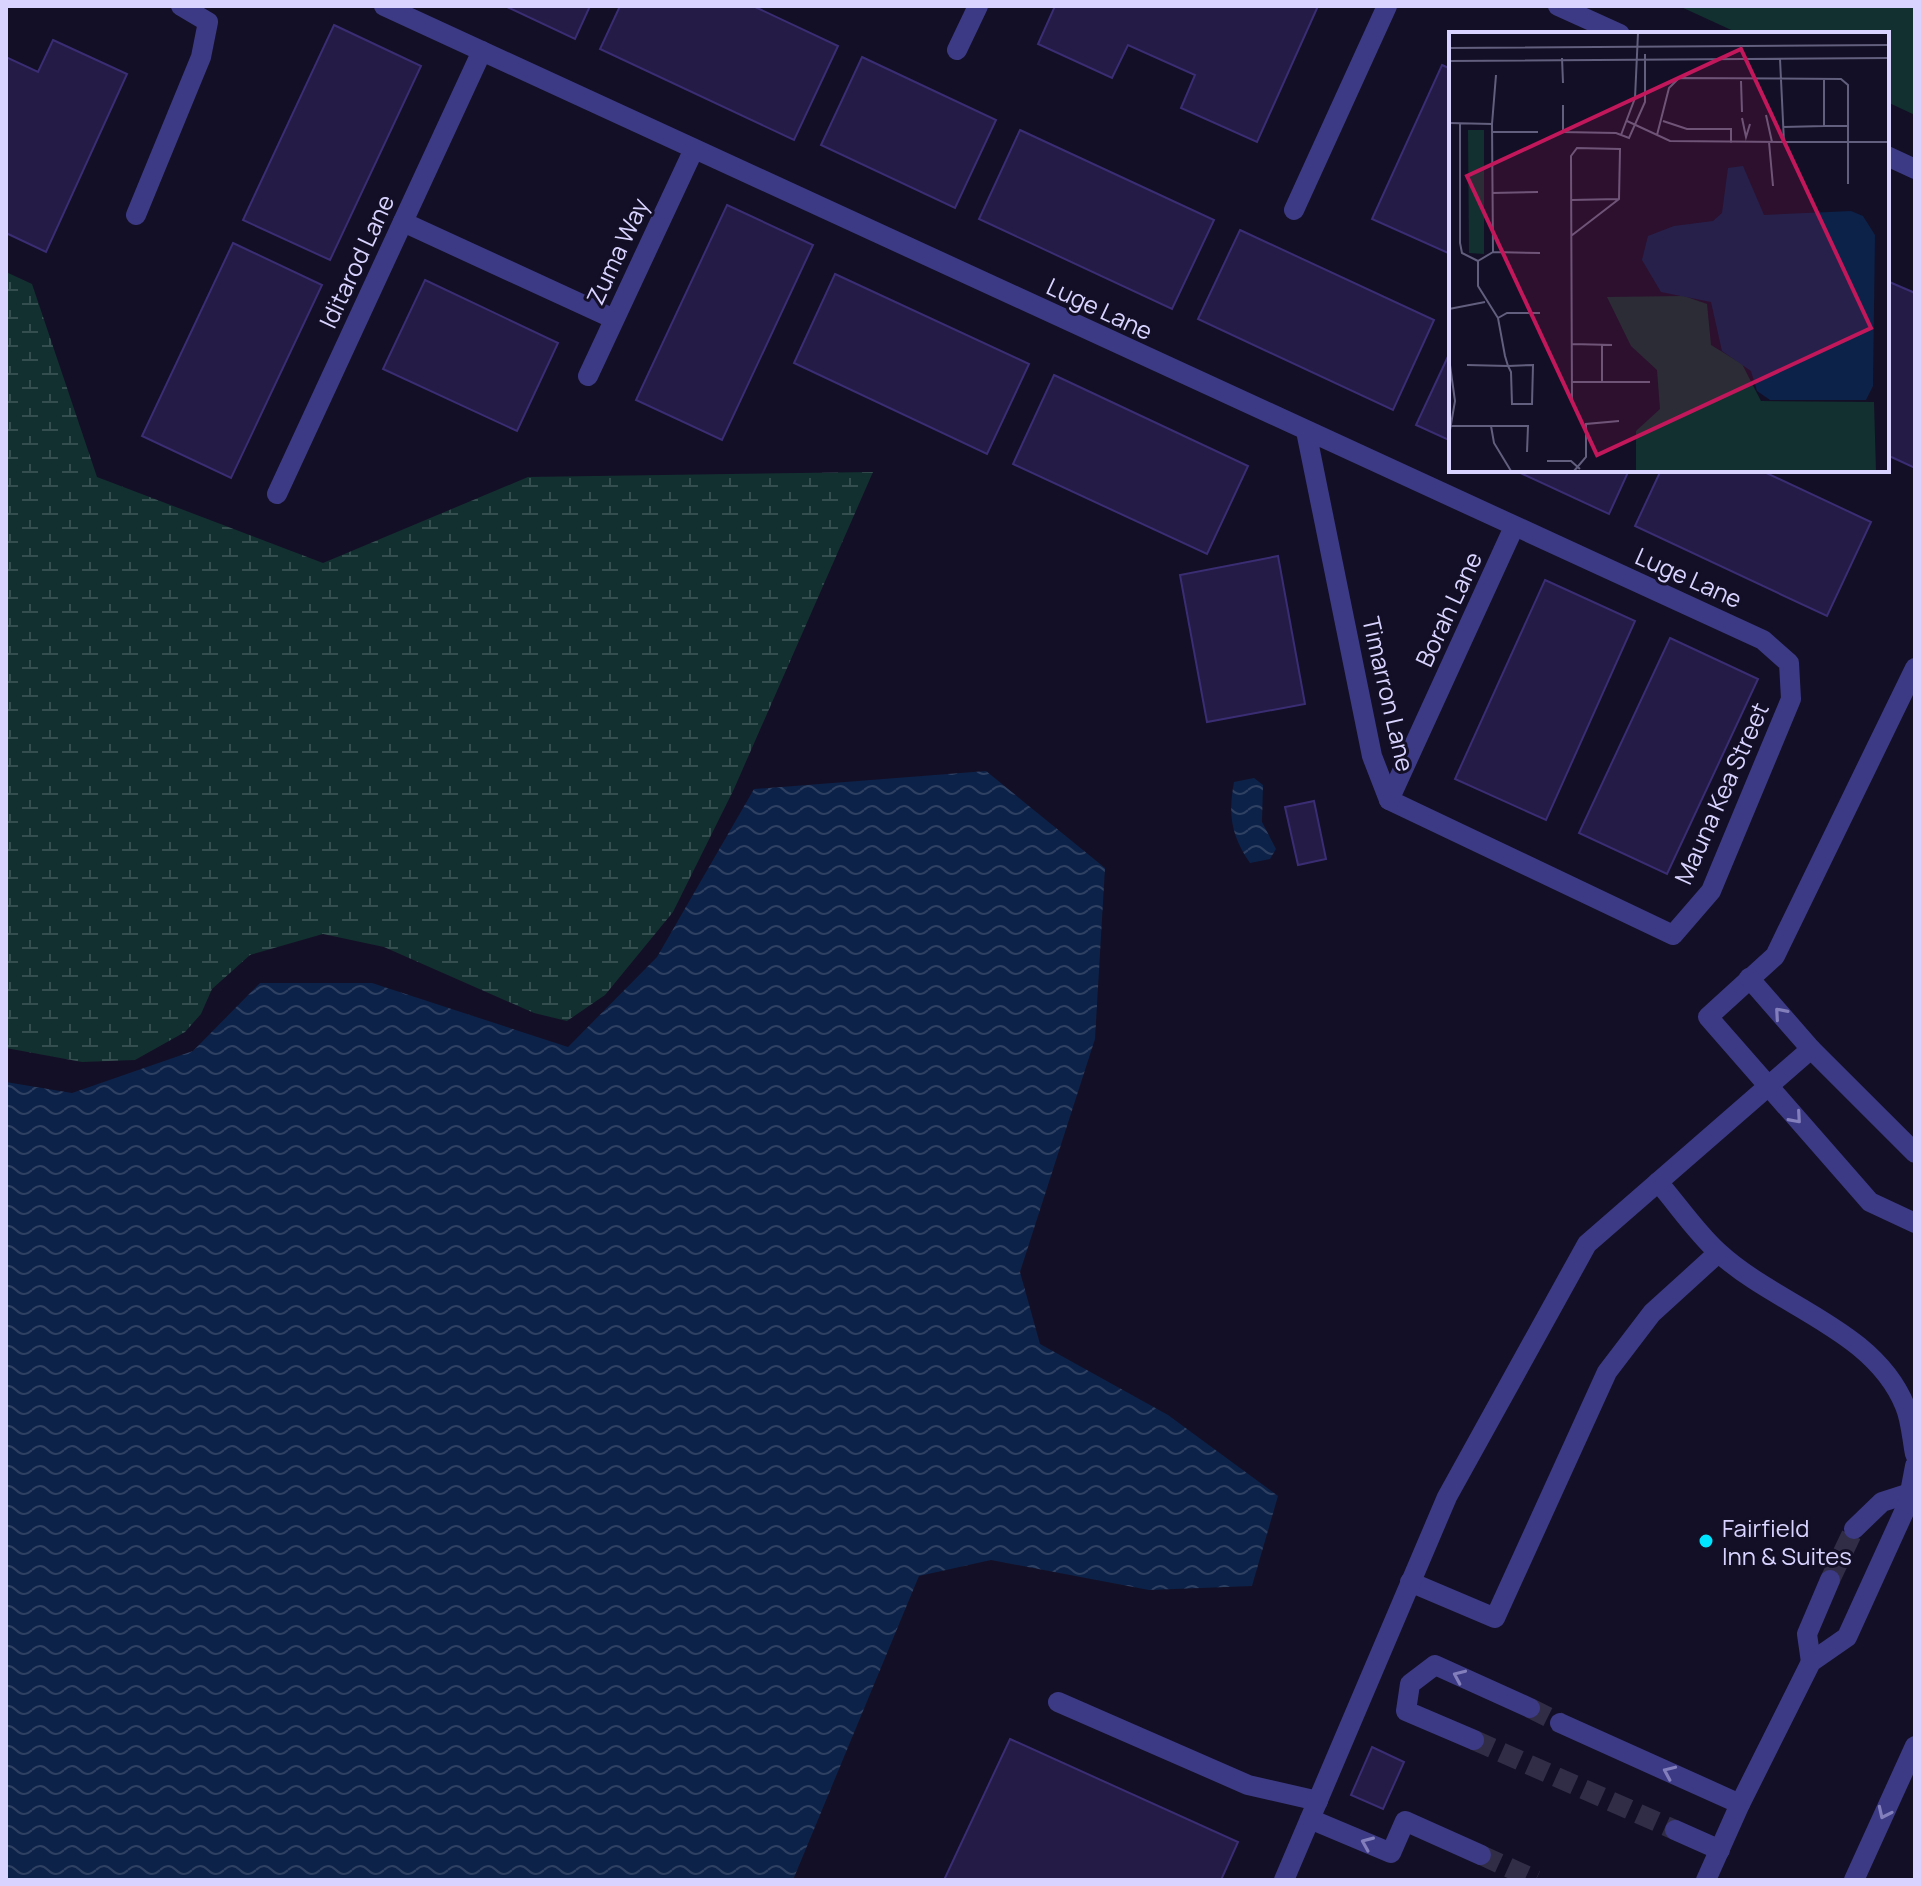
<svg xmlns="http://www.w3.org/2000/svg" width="1921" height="1886" font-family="Manrope,sans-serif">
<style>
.green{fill:#12302f}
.wetland{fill:url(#wetland-marsh)}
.water{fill:url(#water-waves)}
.building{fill:#241b47;stroke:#3b2d73;stroke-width:2}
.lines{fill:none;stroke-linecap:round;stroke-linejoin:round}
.minor-tunnel{stroke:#312d47;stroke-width:20;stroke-dasharray:20 10;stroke-linecap:butt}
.minor{stroke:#3d3a85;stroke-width:20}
.oneway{stroke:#837fbc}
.poi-dot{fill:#00e5ff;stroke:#130f26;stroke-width:3}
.labels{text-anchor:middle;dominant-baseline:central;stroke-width:6;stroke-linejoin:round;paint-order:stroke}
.street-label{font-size:24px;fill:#d9d4ff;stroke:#130f26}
.poi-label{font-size:24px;fill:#d9d4ff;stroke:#130f26;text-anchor:start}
.inset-road{fill:none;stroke:#625e7d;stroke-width:2}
.view{fill:#c2185b;fill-opacity:0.15;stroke:#c2185b;stroke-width:4}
.inset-edge{fill:none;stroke:#d9d4ff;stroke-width:4}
</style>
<defs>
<pattern id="wetland-marsh" width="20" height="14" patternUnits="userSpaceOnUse" patternTransform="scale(2)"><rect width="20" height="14" fill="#12302f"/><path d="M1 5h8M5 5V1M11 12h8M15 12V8" fill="none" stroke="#344d4e"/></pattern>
<pattern id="water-waves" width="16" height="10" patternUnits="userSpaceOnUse" patternTransform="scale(2)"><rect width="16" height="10" fill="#0c2248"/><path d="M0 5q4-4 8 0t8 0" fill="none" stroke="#2f4163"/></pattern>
</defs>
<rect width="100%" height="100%" fill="#130f26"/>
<!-- green -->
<path class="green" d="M1679,6H1915V115L1887,102V34H1740Z"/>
<!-- wetland -->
<path class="wetland" d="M6,272L32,284L97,477L323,563L528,477L873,472L734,789L673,912L605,995L567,1021L534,1013L384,947L323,934L250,955L212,989L201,1014L185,1032L135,1060L82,1062L6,1048Z"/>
<!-- water -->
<g class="water">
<path d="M986,771L1105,868L1095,1039L1020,1272L1040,1344L1168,1415L1278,1496L1252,1586L1149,1590L991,1560L919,1576L793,1880H6V1082L72,1093L193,1051L260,983H372L568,1047L657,957L754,789Z"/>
<path d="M1254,778L1263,785L1262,822L1276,849L1270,859L1250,863C1231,835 1228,815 1234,782Z"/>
</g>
<!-- building -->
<g class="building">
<path d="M505,6H590L575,39Z"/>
<path d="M620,6H753L838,46L794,140L600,49Z"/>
<path d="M1055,6H1318L1257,142L1181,108L1195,75L1128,45L1112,78L1038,44Z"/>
<path d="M334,25L421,66L330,260L243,220Z"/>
<path d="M53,40L127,74L46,252L6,233V57L38,72Z"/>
<path d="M862,57L996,120L955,208L821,145Z"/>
<path d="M1442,65L1451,69V246L1448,253L1372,219Z"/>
<path d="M1020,130L1214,220L1172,309L979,219Z"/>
<path d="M727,205L813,245L722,440L636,400Z"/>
<path d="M1240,230L1434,320L1393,410L1198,319Z"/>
<path d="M233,243L322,285L231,478L142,436Z"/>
<path d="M835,274L1029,364L987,454L794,363Z"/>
<path d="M425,280L558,343L517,431L383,369Z"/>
<path d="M1887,281L1915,293V468L1887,455Z"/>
<path d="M1451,350V441L1416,425Z"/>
<path d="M1054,375L1248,466L1207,554L1013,464Z"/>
<path d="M1514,470H1629L1609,514Z"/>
<path d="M1661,470H1760L1871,522L1827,616L1635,526Z"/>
<path d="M1278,556L1305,704L1207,722L1180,575Z"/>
<path d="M1545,580L1635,621L1546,820L1455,779Z"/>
<path d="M1670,638L1758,679L1667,874L1579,833Z"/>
<path d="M1314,801L1326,859L1298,865L1285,807Z"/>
<path d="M1010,1739L1238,1842L1221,1880H944Z"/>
<path d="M1372,1747L1404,1762L1383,1809L1351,1795Z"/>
</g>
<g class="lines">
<!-- minor-tunnel -->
<g class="minor-tunnel">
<path d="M1830,1580L1854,1529"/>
<path d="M1530,1708L1560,1723"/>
<path d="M1474,1740L1675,1830"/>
<path d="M1481,1855L1536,1880"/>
</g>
<!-- minor -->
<g class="minor">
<path d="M384,6L1763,640L1789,663L1791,699L1711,891L1673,935L1389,800L1372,756L1306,431"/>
<path d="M1558,6L1620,34"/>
<path d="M957,50L978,6"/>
<path d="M1887,156L1915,169"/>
<path d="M1294,210L1387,6"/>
<path d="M136,215L201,57L208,22L181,6"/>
<path d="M403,222L614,319"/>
<path d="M588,376L694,149"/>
<path d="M277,494L482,51"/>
<path d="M1915,668L1775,956L1708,1017L1870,1202L1915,1223"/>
<path d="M1389,800L1514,527"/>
<path d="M1749,978L1811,1049L1915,1153"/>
<path d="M1658,1182C1678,1205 1696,1232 1718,1252C1776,1306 1874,1329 1905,1406C1911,1420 1912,1439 1915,1454"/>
<path d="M1854,1529L1882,1502L1910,1493"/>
<path d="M1410,1582L1495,1618L1607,1372L1652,1313L1718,1253"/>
<path d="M1811,1662L1807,1634L1830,1580"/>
<path d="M1058,1702L1248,1785L1318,1801"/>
<path d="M1560,1723L1740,1804"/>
<path d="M1474,1740L1406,1711L1410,1684L1435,1665L1530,1708"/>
<path d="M1310,1819L1391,1853L1405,1821L1481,1855"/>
<path d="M1675,1830L1720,1850"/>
<path d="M1284,1880L1447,1497L1587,1244L1811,1049"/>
<path d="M1706,1880L1740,1804L1811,1662L1847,1637L1908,1503L1915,1466"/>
<path d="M1854,1880L1915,1746"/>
</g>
</g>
<!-- one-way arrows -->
<defs><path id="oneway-chevron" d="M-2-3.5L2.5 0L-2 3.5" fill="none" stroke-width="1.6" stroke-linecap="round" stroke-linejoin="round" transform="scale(2)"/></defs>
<g class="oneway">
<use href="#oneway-chevron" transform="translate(1780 1013) rotate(-131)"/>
<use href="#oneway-chevron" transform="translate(1796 1118) rotate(49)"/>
<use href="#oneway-chevron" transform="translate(1459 1676) rotate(-156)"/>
<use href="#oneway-chevron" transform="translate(1669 1772) rotate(-156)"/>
<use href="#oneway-chevron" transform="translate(1884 1813) rotate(115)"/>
<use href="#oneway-chevron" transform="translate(1367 1843) rotate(-157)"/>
</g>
<!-- markers -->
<circle class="poi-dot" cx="1706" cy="1541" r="8"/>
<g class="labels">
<!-- street labels -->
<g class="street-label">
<text transform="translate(617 251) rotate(-65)">Zuma Way</text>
<text transform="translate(356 261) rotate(-65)">Iditarod Lane</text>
<text transform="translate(1100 308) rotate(25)">Luge Lane</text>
<text transform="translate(1689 577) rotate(24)">Luge Lane</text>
<text transform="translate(1448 609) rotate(-65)">Borah Lane</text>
<text transform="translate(1389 694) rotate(77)">Timarron Lane</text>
<text transform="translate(1721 793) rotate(-66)">Mauna Kea Street</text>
</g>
<!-- poi labels -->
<g class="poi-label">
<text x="1722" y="1527">Fairfield<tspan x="1722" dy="28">Inn &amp; Suites</tspan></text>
</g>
</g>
<!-- overview -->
<g transform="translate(1449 32)">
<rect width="440" height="440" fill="#130f26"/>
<path d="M19,98H35V222L20,221Z" fill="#12302f"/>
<path d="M235,264L258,272L262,313L293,332L312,369L425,370L427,439H187V399L211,377L208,338L182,314L158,265Z" fill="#12302f"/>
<path d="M294,134L315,183L402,179L414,184L426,203L424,354L417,368H321L308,359L302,339L273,319L262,270L212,260L193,228L199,204L225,194L264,189L273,181L279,136Z" fill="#0c2248"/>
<path class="inset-road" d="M0,16L440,13M113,26L114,51M331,27L335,110H440M0,29L440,26M375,47V94H398M292,49L293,80M114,73V100L167,101L180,106L196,70V22M317,83L323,110M293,86L297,105L301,92M178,89L221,109L335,110M214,89L238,97H282V111M0,91L43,92L44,220L29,229V254L49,286L56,324L59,334L62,340L63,372H83L84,333L59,334L18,333M11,91V211L13,221L29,229M43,92L47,43M334,95L375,94M43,100H89M172,103L186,66L189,1M208,103L220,56L230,46L392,47L399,53V152M320,110L324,154M43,161L89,160M122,168L170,167M122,204L170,167L171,117L128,116L122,124L123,370M44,220L91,221M0,277L36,270M49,286L58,281H91M123,312L163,313M153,313V350M0,326L6,369L0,404M123,350H201M2,394H79L78,420M42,394L45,411L62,439M98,429H122L131,437M125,439L137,425V392L170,389"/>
<path class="view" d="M292,17L422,296L148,423L18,144Z"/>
<rect width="440" height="440" class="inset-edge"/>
</g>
<!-- border -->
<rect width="1921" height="1886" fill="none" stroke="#d9d4ff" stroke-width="16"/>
</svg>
